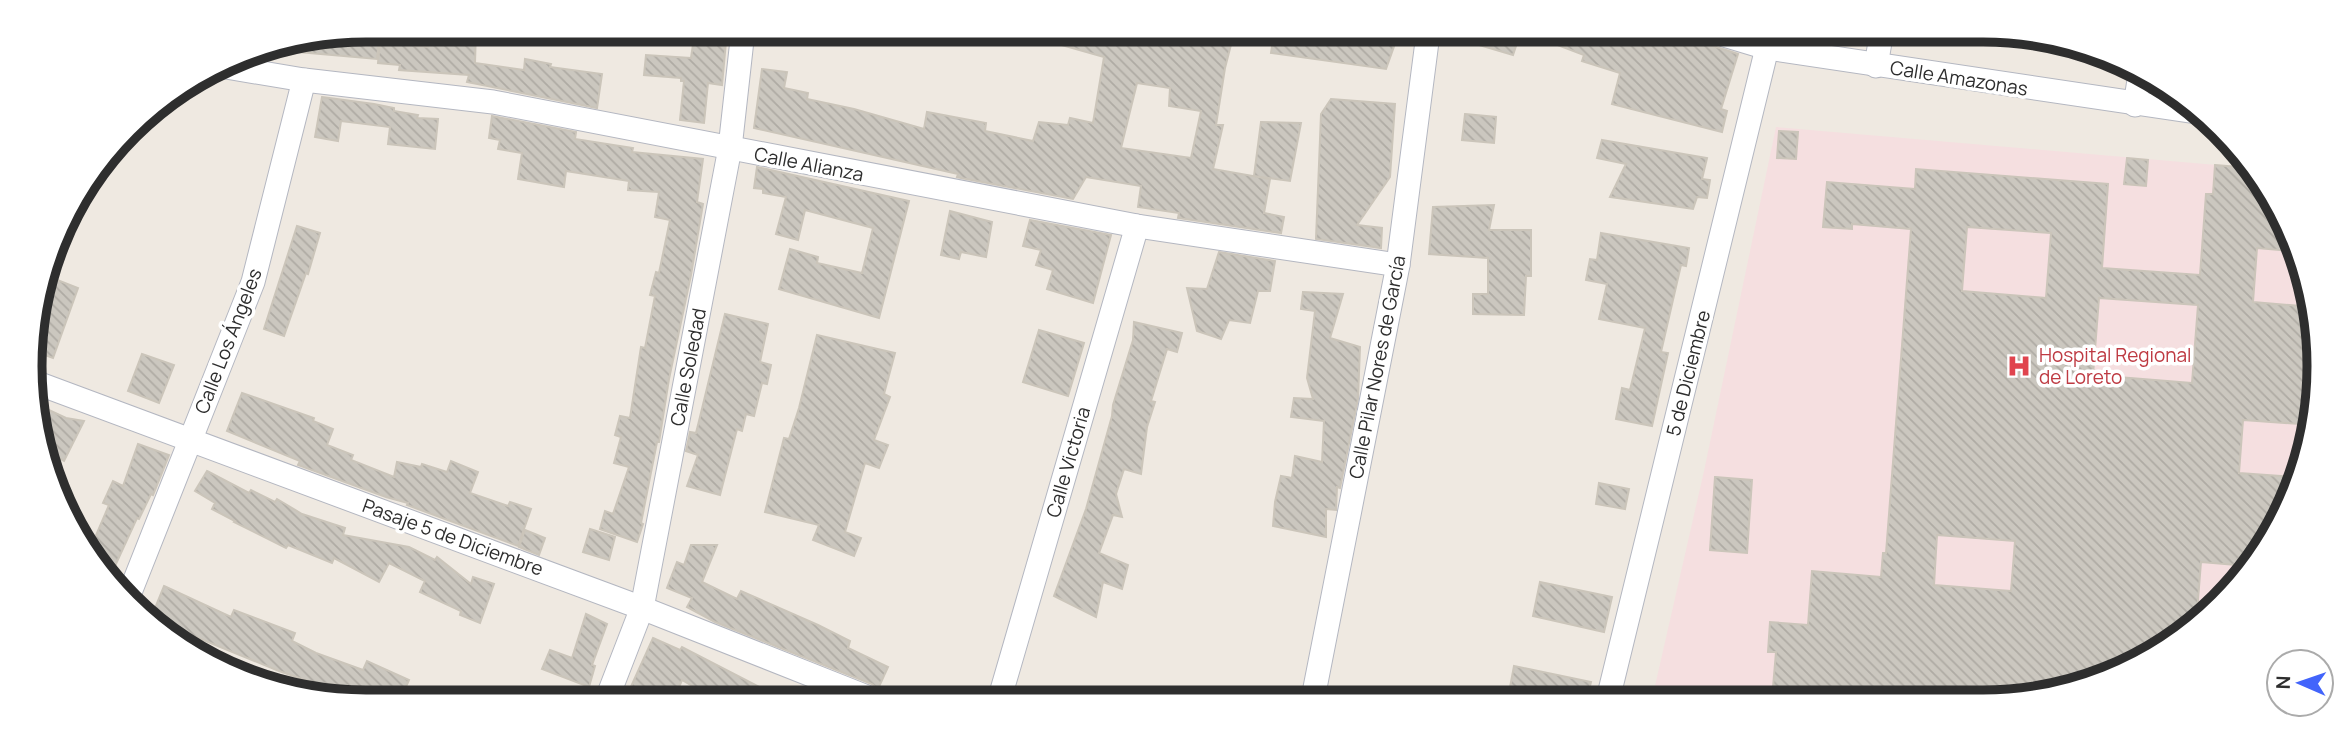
<svg xmlns="http://www.w3.org/2000/svg" width="2349" height="732" font-family="Manrope,sans-serif">
<style>
.medical{fill:#f5dfe0}
.building{fill:url(#building-back-hatch);stroke:#cbc5ba;stroke-width:2;fill-rule:evenodd}
.lines{fill:none;stroke-linecap:round;stroke-linejoin:round}
.minor-casing{stroke:#b4b7c1;stroke-width:25}
.minor{stroke:#fff;stroke-width:23}
.labels{text-anchor:middle;dominant-baseline:central;stroke-width:7;stroke-linejoin:round;paint-order:stroke}
.street-label{font-size:19px;fill:#2e2e2e;stroke:#fff}
.health-label{font-size:19px;fill:#be3a42;stroke:#fff;text-anchor:start}
.rim{fill:none;stroke:#2e2e2e;stroke-width:9}
</style>
<defs>
<pattern id="building-back-hatch" width="6" height="6" patternUnits="userSpaceOnUse" patternTransform="scale(1.75)"><rect width="6" height="6" fill="#cbc7bf"/><path d="M-1 5l2 2M0 0l6 6M5-1l2 2" fill="none" stroke="#afaba4"/></pattern>
</defs>
<rect width="100%" height="100%" fill="#efe9e1"/>
<!-- medical -->
<path class="medical" d="M1776,127L2251,168L2263,180L2313,301V432L2274,534L2205,619L2131,668L2026,699H1652L1704,471Z"/>
<!-- building -->
<g class="building">
<path d="M453,30H476L475,63L524,70L525,59L551,64L550,67L602,74L597,108L467,82L469,75L399,70L400,65L378,63L380,42L428,47V39L452,40Z"/>
<path d="M360,31V38L379,40L377,59L287,51L286,46Z"/>
<path d="M695,31H727L722,85L708,83L704,123L680,120L684,81H681V78L644,75L646,55L691,58Z"/>
<path d="M1038,32L1234,33L1225,68L1216,125H1223L1213,169L1270,179L1264,213L1284,217L1281,233L1178,218L1179,213L1138,207L1141,186L1086,177L1073,199L961,178L957,177L958,174L754,128L762,69L787,72L784,88L808,93L807,99L854,109L924,129L927,112L986,123L985,131L1033,141L1039,122L1068,125L1070,118L1093,123L1104,57L1037,38ZM1137,83L1170,88L1169,106L1201,111L1191,158L1121,148Z"/>
<path d="M1274,33L1369,34L1397,38L1386,69L1271,53Z"/>
<path d="M1460,34H1520L1513,55L1459,39Z"/>
<path d="M1534,34L1659,35L1697,43L1698,41L1738,54L1721,109L1727,111L1722,132L1612,104L1620,73L1582,61L1584,55L1534,36Z"/>
<path d="M322,97L374,104L394,108V111L418,115L417,118L438,119L435,149L388,144L390,127L341,121L338,141L315,137Z"/>
<path d="M1331,99L1395,104L1390,177L1357,225L1382,228L1381,248L1316,239L1321,114Z"/>
<path d="M1465,114L1496,117L1494,143L1462,140Z"/>
<path d="M492,116L576,132L575,139L633,148L632,152L703,159L697,202L703,204L691,275L669,379L659,442H657L641,523L643,524L637,542L600,529L605,511L613,514L629,467L614,463L621,437L615,435L620,416L630,418L641,347L645,348L655,296L650,295L656,272L659,273L670,220L655,217L659,192L628,190L629,181L566,171L564,187L518,179L522,153L498,149L500,140L489,138Z"/>
<path d="M1261,122L1301,123L1290,181L1254,176Z"/>
<path d="M1779,131L1798,132L1796,159L1777,158Z"/>
<path d="M1602,140L1707,158L1702,179L1710,180L1707,198L1697,197L1693,209L1610,197L1626,164L1597,158Z"/>
<path d="M2127,158L2148,160L2146,186L2124,184Z"/>
<path d="M2215,165L2251,168L2260,177L2259,198L2271,199L2292,251L2257,248L2253,302L2313,307V425L2243,420L2239,473L2296,477L2274,534L2248,566L2201,562L2196,625L2131,668L2026,699H1772L1776,652H1768L1770,622L1808,625L1812,571L1881,577L1883,553H1886L1911,229L1852,224V229L1823,227L1827,182L1915,189L1916,169L2108,184L2102,268L2200,275L2206,194H2213ZM1967,227L2051,233L2046,298L1962,291ZM2099,298L2198,305L2192,383L2093,375ZM1937,535L2015,541L2011,591L1934,585Z"/>
<path d="M757,167L909,201L879,318L779,289L790,249L818,257L817,263L862,273L873,228L805,210L798,240L776,234L786,197L763,193V189L754,188Z"/>
<path d="M1494,205L1489,230H1531V276H1526L1524,315L1473,314V294H1488V258L1429,254L1433,207Z"/>
<path d="M950,211L992,222L986,257L961,252L959,259L941,255Z"/>
<path d="M1030,220L1111,235L1093,303L1047,289L1053,270L1036,265L1041,250L1023,246Z"/>
<path d="M297,226L320,233L308,274L306,273L284,336L264,329Z"/>
<path d="M1601,233L1689,248L1686,266L1681,265L1661,352L1668,353L1652,426L1616,419L1622,388L1630,390L1645,328L1599,319L1607,284L1586,280L1590,259L1597,260Z"/>
<path d="M1219,252L1275,261L1270,291H1258L1250,323L1229,320L1221,339L1197,331L1187,288L1207,289Z"/>
<path d="M47,276L78,288L53,358L34,351L33,323Z"/>
<path d="M1303,292L1343,294L1330,338L1360,347L1358,399L1340,488L1337,487L1336,510L1326,509V537L1273,526L1275,502L1281,476L1292,478L1295,456L1322,462L1324,421L1291,417L1294,398L1313,399L1307,378L1315,311L1301,309Z"/>
<path d="M725,314L768,324L760,362L771,365L767,384L762,383L754,416L746,414L742,431L737,429L720,495L687,486L698,455L686,451L690,432L696,433L699,421Z"/>
<path d="M1134,322L1182,333L1177,352L1167,349L1151,401L1155,402L1147,427L1141,474L1124,469L1116,494L1122,517L1113,515L1099,553L1128,565L1122,589L1103,582L1096,617L1054,596L1086,509L1112,416L1113,405L1133,340Z"/>
<path d="M1039,330L1084,343L1068,396L1023,382Z"/>
<path d="M817,335L895,353L884,394L890,397L874,440L888,445L879,468L865,463L845,532L861,538L854,556L813,540L819,525L765,512L784,438L789,439L799,408Z"/>
<path d="M142,354L174,365L159,403L128,391Z"/>
<path d="M242,393L314,418L313,421L333,429L327,445L353,455L351,460L394,477L397,462L421,467L422,464L447,472L451,461L478,472L470,493L508,506L510,502L531,509L518,546L407,505L408,503L386,497L298,465L300,461L227,431Z"/>
<path d="M38,405L66,418L84,421L64,461L41,449Z"/>
<path d="M138,444L169,455L153,495L151,494L139,519L137,518L110,577L88,554L109,505L103,503L113,481L123,486Z"/>
<path d="M207,471L249,493L251,490L275,502L277,499L302,514L345,528L343,535L409,547L435,560L437,557L471,584L473,577L494,584L480,623L460,615L461,611L420,592L425,581L389,563L379,582L334,558L332,563L288,545L286,548L234,522L235,521L212,509L215,503L195,491Z"/>
<path d="M1715,477L1752,480L1747,553L1710,550Z"/>
<path d="M1599,483L1629,489L1625,509L1596,504Z"/>
<path d="M590,529L615,537L609,560L583,552Z"/>
<path d="M525,530L545,538L539,555L519,547Z"/>
<path d="M691,545H717L702,582L737,599L741,591L818,625L850,641L848,648L888,667L878,689L872,684L715,622L687,607L692,598L667,588L677,562L684,565Z"/>
<path d="M1540,582L1612,597L1604,632L1533,616Z"/>
<path d="M164,586L231,617L234,610L295,633L292,641L316,653L363,670L367,661L409,680L402,696H352L329,685L328,688L279,671L169,626L166,633L151,618Z"/>
<path d="M586,614L607,624L592,665L595,666L589,687L542,669L550,650L572,658Z"/>
<path d="M653,638L680,650L682,647L779,697H711L682,680L675,697L641,696L629,691Z"/>
<path d="M1514,666L1591,682L1587,698H1508Z"/>
</g>
<g class="lines">
<!-- minor casing -->
<g class="minor-casing">
<g id="minor">
<path d="M1724,35L1767,48L2196,112"/>
<path d="M220,66L304,80L493,102L1137,226L1398,265"/>
<path d="M1876,66L1881,36"/>
<path d="M2135,105L2140,74"/>
<path d="M37,383L642,608L867,697"/>
<path d="M129,595L253,282L304,80"/>
<path d="M608,696L642,608L730,148L743,31"/>
<path d="M1000,697L1137,226"/>
<path d="M1313,698L1398,265L1428,34"/>
<path d="M1608,699L1767,48"/>
</g>
</g>
<!-- minor -->
<use href="#minor" class="minor"/>
</g>
<!-- icons -->
<defs>
<g id="hospital-bare" transform="scale(1.89)"><path d="M-5-5h3v3.5h4V-5h3V5h-3V1.5h-4V5h-3Z" fill="#e0444e" stroke="#fff" stroke-width="2.5" paint-order="stroke"/></g>
</defs>
<g fill-rule="evenodd">
<use href="#hospital-bare" x="2019" y="366"/>
</g>
<g class="labels">
<!-- street labels -->
<g class="street-label">
<text transform="translate(1959 78) rotate(9)">Calle Amazonas</text>
<text transform="translate(809 164) rotate(11)">Calle Alianza</text>
<text transform="translate(228 341) rotate(-69)">Calle Los Ángeles</text>
<text transform="translate(688 367) rotate(-79)">Calle Soledad</text>
<text transform="translate(1377 367) rotate(-79)">Calle Pilar Nores de García</text>
<text transform="translate(1688 373) rotate(-76)">5 de Diciembre</text>
<text transform="translate(1068 462) rotate(-74)">Calle Victoria</text>
<text transform="translate(453 537) rotate(20)">Pasaje 5 de Diciembre</text>
</g>
<!-- health labels -->
<g class="health-label">
<text x="2039" y="355">Hospital Regional<tspan x="2039" dy="22">de Loreto</tspan></text>
</g>
</g>
<!-- crop -->
<path d="M0 0H2349V732H0ZM366 42H1983A324 324 0 0 1 2307 366V366A324 324 0 0 1 1983 690H366A324 324 0 0 1 42 366V366A324 324 0 0 1 366 42Z" fill="#fff" fill-rule="evenodd"/>
<path class="rim" d="M366 42H1983A324 324 0 0 1 2307 366V366A324 324 0 0 1 1983 690H366A324 324 0 0 1 42 366V366A324 324 0 0 1 366 42Z"/>
<!-- north arrow -->
<g transform="translate(2300 683) rotate(272)"><circle r="33" fill="#ffffff" stroke="#ababab" stroke-width="2"/>
<path d="M0-5L12 26L0 18L-12 26Z" fill="#4264fb"/>
<text y="-10" font-size="19" font-weight="bold" text-anchor="middle" fill="#2e2e2e">N</text>
</g>
</svg>
